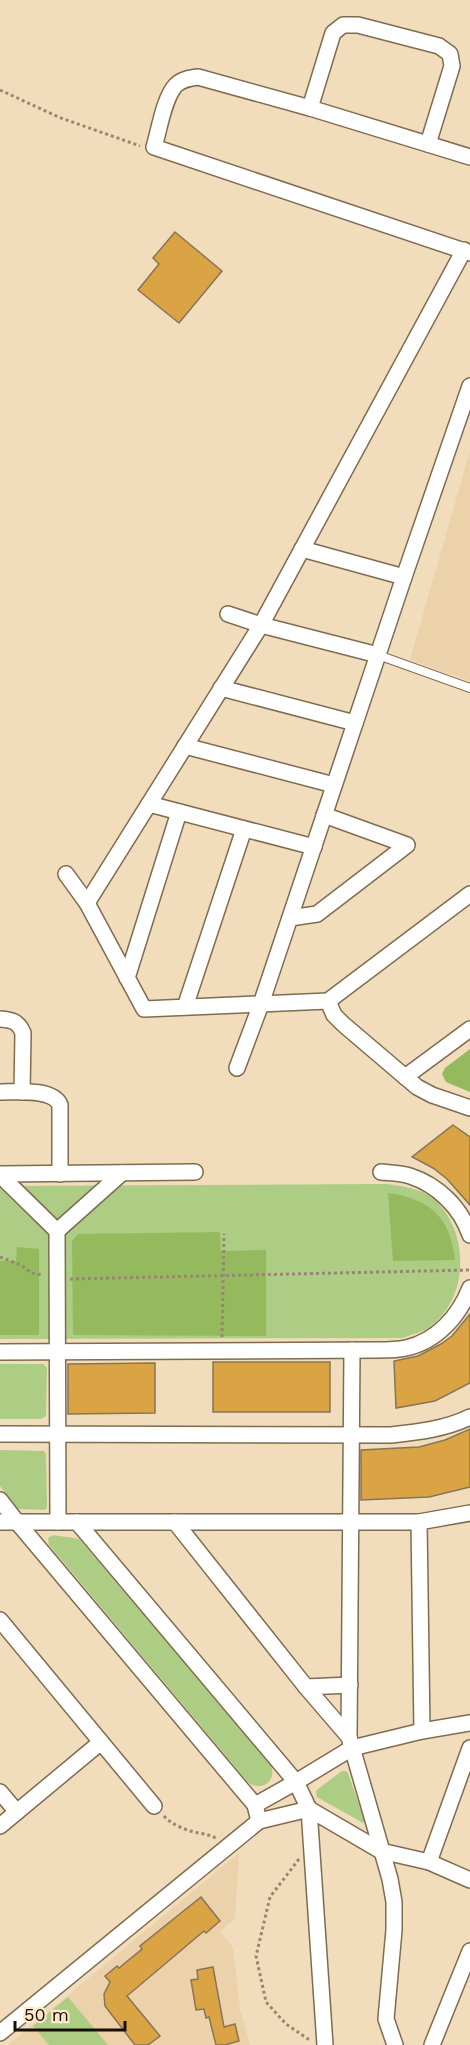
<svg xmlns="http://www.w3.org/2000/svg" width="470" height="2045" font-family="'Work Sans',sans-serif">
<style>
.built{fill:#ecd2ab}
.green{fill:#adcc84}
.forest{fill:#94ba5d}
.building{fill:#daa343;stroke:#887558;stroke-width:1.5}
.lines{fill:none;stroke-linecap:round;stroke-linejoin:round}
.lane-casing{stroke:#7f6c4f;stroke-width:10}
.street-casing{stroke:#7f6c4f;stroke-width:18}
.path{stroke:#968770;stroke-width:3;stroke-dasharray:3 3;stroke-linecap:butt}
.lane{stroke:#fff;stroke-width:8}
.street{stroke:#fff;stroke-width:15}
</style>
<rect width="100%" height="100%" fill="#f1dcbc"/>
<!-- built -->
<g class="built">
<path d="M470,451V681L410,660Z"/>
<path d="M239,1853L235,1919L220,1931L233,1948L240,2009L250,2045H8Z"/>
</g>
<!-- green -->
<g class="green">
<path d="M386,1184C403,1186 420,1188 434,1199C470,1232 470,1299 428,1328C420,1333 410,1335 402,1338L0,1339V1186Z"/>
<path d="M0,1364H43L47,1368L46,1416L41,1419H0Z"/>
<path d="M0,1450L44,1451L46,1454L47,1508L44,1510L19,1509L16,1507L0,1486Z"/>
<path d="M53,1535L79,1539L270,1763C279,1780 261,1794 247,1781L49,1545L48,1538Z"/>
<path d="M342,1771H346L348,1773L365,1822L363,1823L317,1797L316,1791L318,1789Z"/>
<path d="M68,1997L108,2045H49L33,2026Z"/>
</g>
<!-- forest -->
<g class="forest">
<path d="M470,1049V1092L446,1082L442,1074L445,1068Z"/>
<path d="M388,1193C430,1199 450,1217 455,1260L393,1261Z"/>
<path d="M220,1232L221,1251L266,1250V1336L73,1335L72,1241L78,1234Z"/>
<path d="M17,1247L39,1249V1335H0V1261H16Z"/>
</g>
<!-- building -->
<g class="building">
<path d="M175,232L222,271L179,323L138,290L159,264L153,258Z"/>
<path d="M453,1125L470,1137V1205L447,1179L433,1168L412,1157Z"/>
<path d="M470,1314V1383L435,1401L396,1408L394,1361L418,1356L441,1344L452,1336Z"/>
<rect x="213" y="1362" width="117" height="50"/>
<path d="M155,1363V1413L68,1414V1364Z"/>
<path d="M470,1429V1487L429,1497L361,1500V1450L419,1447L445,1440Z"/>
<path d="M201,1897L220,1921L206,1933L204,1931L127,1996L160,2036L148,2045H135L105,2006L104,1994L110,1982L105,1976L117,1966L119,1968L142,1949L140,1946Z"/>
<path d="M213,1967L224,2027L235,2024L239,2041L225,2045H216L209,2017L206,2018L204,2009L196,2010L191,1980L198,1979L197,1970Z"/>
</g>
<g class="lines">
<!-- lane casing -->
<g class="lane-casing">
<path id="lane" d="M378,655L470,688"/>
</g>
<!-- street casing -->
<g class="street-casing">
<g id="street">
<path d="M310,108L333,33L343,25H358L439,46L450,54L452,66L428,144"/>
<path d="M470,157L310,108L198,77C190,78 182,79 176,85C164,97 159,131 154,147L470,253"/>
<path d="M302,549L404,577"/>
<path d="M228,614L261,625L378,655"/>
<path d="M221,688L355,723"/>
<path d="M185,746L334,785"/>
<path d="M149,804L314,847"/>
<path d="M66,874L87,903L144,1009L328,1001L470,894"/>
<path d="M87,903L261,625L464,250"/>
<path d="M290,918L317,914L407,845L324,815"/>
<path d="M127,978L179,812"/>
<path d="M328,1001L334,1015L343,1024L417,1087L432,1095L470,1108"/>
<path d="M185,1007L244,829"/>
<path d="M0,1019C12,1020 18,1021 23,1033L22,1092"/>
<path d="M237,1068L261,1004L404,577L470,386"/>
<path d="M405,1077L470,1029"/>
<path d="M0,1092C16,1092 53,1088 60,1105V1174"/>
<path d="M381,1172C391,1173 401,1173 410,1176C438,1185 461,1208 470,1235"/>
<path d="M0,1174L195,1172"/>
<path d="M0,1175L57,1231L58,1522"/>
<path d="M57,1231L122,1173"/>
<path d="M0,1352L378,1350C387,1350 397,1350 406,1348C437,1341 459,1316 470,1288"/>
<path d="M0,1434L391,1435C419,1432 445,1429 470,1417"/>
<path d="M0,1500L17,1522L255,1805L259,1821L0,2033"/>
<path d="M0,1522H419L470,1513"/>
<path d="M77,1522L296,1782L352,1748L422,1731L470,1723"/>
<path d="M175,1522L306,1687L349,1737L390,1879L394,1902V1930L386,2019L395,2045"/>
<path d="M419,1522L422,1731"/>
<path d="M0,1620L154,1806"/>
<path d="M306,1687L350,1685"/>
<path d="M349,1737L352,1350"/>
<path d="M0,1792L17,1812"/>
<path d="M255,1805L296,1782L309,1809L325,2045"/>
<path d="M259,1821L309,1809L381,1851L429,1862L470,1880"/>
<path d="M0,1826L101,1742"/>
<path d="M429,1862L470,1748"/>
<path d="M432,2045L470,1951"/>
</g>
</g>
<!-- path -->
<g class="path">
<path d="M0,90L61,118L140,146"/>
<path d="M0,1257L21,1265L31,1273L43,1275"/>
<path d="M70,1279L470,1270"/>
<path d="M222,1337L224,1234"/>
<path d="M164,1816C171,1824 183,1829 194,1832C202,1834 210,1834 217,1839"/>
<path d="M299,1859L270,1897L256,1956L266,2002L286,2024L311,2041"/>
</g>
<!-- lane -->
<use href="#lane" class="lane"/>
<!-- street -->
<use href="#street" class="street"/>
</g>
<!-- scale -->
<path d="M15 2021v9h110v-9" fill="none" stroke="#160f05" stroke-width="3"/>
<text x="24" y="2021" font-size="18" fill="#160f05" stroke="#ffe9c9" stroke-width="4.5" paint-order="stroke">50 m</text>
</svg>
